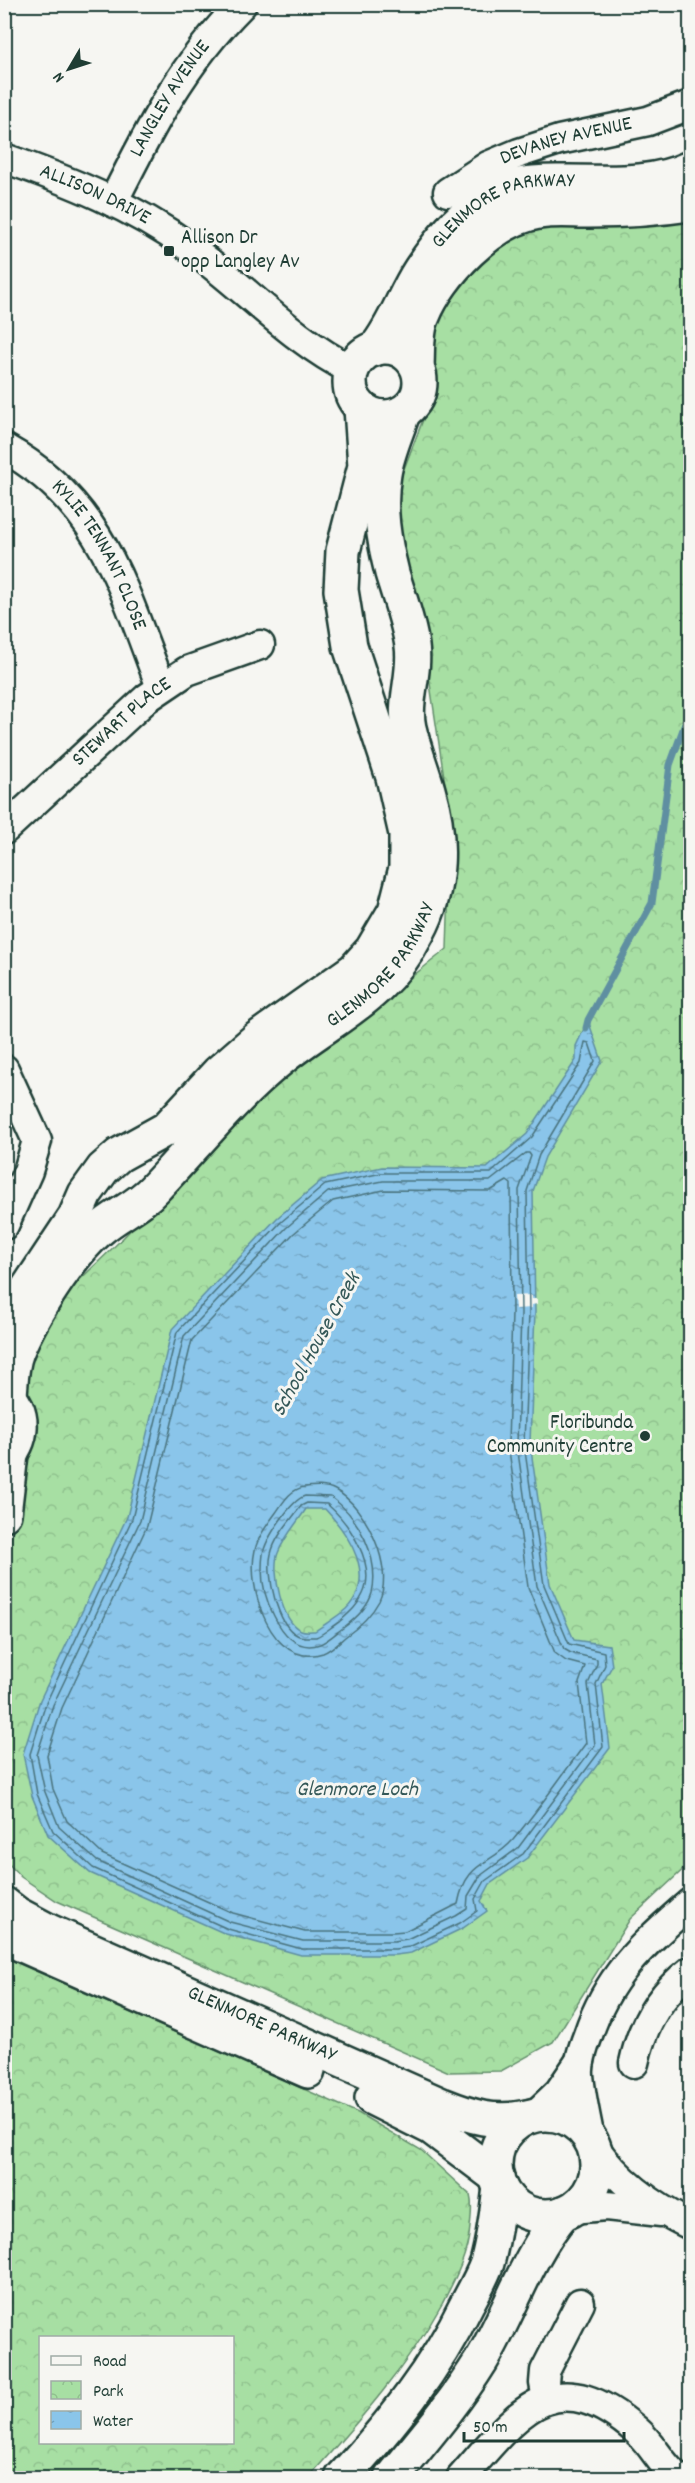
<svg xmlns="http://www.w3.org/2000/svg" width="695" height="2483" font-family="Dekko,sans-serif">
<style>
.park{fill:url(#park-crowns);stroke:#638e6c;stroke-width:1.5;fill-rule:evenodd}
.water{fill:url(#water-ripples);stroke:#5f8fa1;stroke-width:1.5;fill-rule:evenodd}
.pier{fill:#f6f6f2}
.lines{fill:none;stroke-linecap:round;stroke-linejoin:round}
.shore{stroke:#4a737d;stroke-width:1.5}
.stream{stroke:#5f8fa1;stroke-width:7}
.minor-casing{stroke:#1f3d34;stroke-width:33}
.major-casing{stroke:#1f3d34;stroke-width:38}
.minor{stroke:#f6f6f2;stroke-width:28}
.major{stroke:#f6f6f2;stroke-width:33}
.poi-dot{fill:#1f3d34;stroke:#f6f6f2;stroke-width:2}
.labels{text-anchor:middle;dominant-baseline:central;stroke-width:6;stroke-linejoin:round;paint-order:stroke}
.street-label{font-size:21px;fill:#1f3d34;stroke:#f6f6f2}
.poi-label{font-size:21px;fill:#1f3d34;stroke:#f6f6f2;text-anchor:start}
.water-label{font-size:22px;font-style:italic;fill:#345858;stroke:#f6f6f2}
</style>
<defs>
<pattern id="park-crowns" width="20" height="18" patternUnits="userSpaceOnUse" patternTransform="scale(1.5)"><rect width="20" height="18" fill="#a7dfa3"/><path d="M2 6a3 3 0 1 1 6 0M12 15a3 3 0 1 1 6 0" fill="none" stroke="#8fc08d"/></pattern>
<pattern id="water-ripples" width="26" height="14" patternUnits="userSpaceOnUse" patternTransform="scale(1.5)"><rect width="26" height="14" fill="#8ac5ea"/><path d="M2 4q2-2 4 0t4 0M15 11q2-2 4 0t4 0" fill="none" stroke="#70a1be"/></pattern>
</defs>
<rect width="100%" height="100%" fill="#f6f6f2"/>
<filter id="ink" filterUnits="userSpaceOnUse"><feTurbulence type="fractalNoise" baseFrequency=".0167" numOctaves="2"/><feDisplacementMap in="SourceGraphic" scale="12" xChannelSelector="R" yChannelSelector="G"/><feConvolveMatrix kernelMatrix="1 2 1 2 8 2 1 2 1" color-interpolation-filters="sRGB"/></filter>
<g filter="url(#ink)">
<!-- park -->
<g class="park">
<path d="M690,213V1863L630,1919L553,2042L501,2071L449,2072L57,1901L21,1877L5,1860V1570L36,1412L21,1380L66,1293L121,1240L254,1101L447,949L451,824L423,637L392,524L402,474L431,399V340L445,308L477,262L529,229L592,227Z"/>
<path d="M5,1957L358,2113L421,2150L470,2195C473,2206 471,2216 470,2227C468,2255 455,2279 442,2304C406,2369 357,2423 308,2478H5ZM40,2338H232V2442H40Z"/>
</g>
<!-- water -->
<path class="water" d="M588,1020L602,1061L545,1157L533,1191L535,1312L530,1443L550,1584L574,1640L609,1645L612,1666L602,1684L610,1748L527,1858L490,1884L481,1901L487,1911L463,1928L411,1953L395,1955H301L226,1934L90,1873L48,1835L32,1796L23,1754L40,1700L127,1517L172,1329L277,1218L322,1180L382,1167L487,1168L527,1134L576,1060V1046ZM306,1509H325C349,1535 378,1577 346,1609C337,1617 325,1624 315,1631C311,1631 305,1632 301,1630C282,1624 271,1570 278,1553C284,1537 297,1523 306,1509Z"/>
<!-- pier -->
<path class="pier" d="M531,1295V1299H537V1304L532,1305V1308L515,1309L514,1296Z"/>
<g class="lines">
<!-- shore -->
<g class="shore">
<path d="M585,1042L589,1043L595,1061L539,1155L527,1191L529,1313L524,1444L544,1585L569,1644L604,1652L605,1665L596,1684L603,1747L523,1854L485,1881L475,1899L477,1911L460,1923L409,1947L395,1949H302L228,1929L93,1868L53,1831L37,1794L30,1754L46,1703L132,1519L177,1332L281,1222L325,1185L382,1173H491L532,1137L581,1063Z"/>
<path d="M526,1153H529L531,1156L519,1190L521,1313L517,1445L537,1586L564,1649L571,1653L597,1659V1664L588,1684L595,1745L518,1848L480,1876L468,1896L467,1909L456,1916L407,1939L394,1941H303L230,1922L97,1861L59,1827L45,1792L37,1755L53,1705L140,1521L184,1336L286,1228L328,1192L383,1181H490Z"/>
<path d="M507,1181L511,1184L512,1313L508,1443L528,1587L555,1653L566,1661L585,1666L579,1683L586,1743C562,1775 539,1809 513,1840C490,1866 466,1860 458,1904L405,1931L393,1932H305L233,1913L102,1854L67,1821L53,1789L47,1755L62,1708L147,1526L192,1340L293,1234L333,1201L384,1190L490,1191Z"/>
<path d="M304,1487C314,1486 326,1485 335,1490C366,1506 395,1568 379,1601C371,1616 359,1627 345,1637C338,1643 331,1650 323,1653C271,1670 246,1587 255,1550C258,1537 267,1525 275,1514C283,1503 289,1490 304,1487Z"/>
<path d="M305,1496L331,1497C359,1517 380,1558 372,1593C368,1608 354,1620 343,1628C336,1633 328,1641 320,1644C297,1652 283,1634 274,1616C264,1597 260,1576 263,1554C265,1540 291,1500 305,1496Z"/>
<path d="M307,1503L327,1504C349,1523 377,1564 363,1594C358,1606 348,1614 339,1622C331,1627 324,1634 316,1637C310,1637 302,1638 297,1635C277,1625 266,1574 271,1554C275,1536 291,1520 301,1506Z"/>
</g>
<!-- stream -->
<path class="stream" d="M586,1028L588,1020L652,903L670,765L690,710"/>
<!-- minor casing -->
<g class="minor-casing">
<g id="minor">
<path id="s1" d="M4,158C69,181 133,206 189,247C245,287 290,339 352,370"/>
<path id="s2" d="M448,192L488,166L519,153L559,140L648,121L690,105"/>
<path id="s3" d="M113,202C150,128 182,64 242,4"/>
<path id="s4" d="M4,448C103,503 123,589 161,687"/>
<path id="s5" d="M4,830L147,698L187,671L260,645"/>
<path d="M4,1069L37,1141L28,1171L4,1225"/>
<path d="M634,2063C642,2025 659,1995 690,1971"/>
<path d="M535,2115L559,2092L580,2061"/>
<path d="M590,2139C586,2118 581,2097 579,2075C578,2062 583,2048 588,2035C608,1974 644,1944 690,1903"/>
<path d="M594,2147C619,2182 651,2206 690,2225"/>
<path d="M571,2209L606,2206L661,2212"/>
<path d="M547,2399L544,2383L545,2371L580,2303"/>
<path d="M461,2478C517,2415 552,2358 636,2430C653,2444 661,2465 678,2478"/>
</g>
</g>
<!-- major casing -->
<g class="major-casing">
<g id="major">
<circle cx="385" cy="382" r="35"/>
<path id="s6" d="M375,349C395,325 403,296 420,270C430,255 442,239 454,226C472,208 494,192 519,185C535,181 552,182 569,182C610,182 652,186 690,168"/>
<path d="M417,366C418,350 416,331 423,316C440,274 492,219 539,212C556,209 573,211 589,211C623,211 657,209 690,204"/>
<path d="M4,1324L75,1217L85,1194L103,1169L119,1155L166,1129L219,1072L258,1038L354,970L372,950L395,911L406,868V834L393,777L350,646L341,590L343,551L365,466L361,408"/>
<path d="M4,1393C27,1410 24,1443 4,1460"/>
<path id="s7" d="M10,1397C11,1382 11,1366 17,1351C31,1316 70,1255 99,1230C117,1214 139,1206 155,1188C197,1144 234,1096 282,1058C336,1015 385,998 418,932C442,888 442,837 428,790C422,769 414,749 409,728C403,701 416,674 412,646C409,622 399,597 392,573C384,541 378,508 384,474C387,453 397,432 403,413"/>
<path d="M4,1514L11,1454"/>
<path id="s8" d="M4,1904L17,1914L49,1931L442,2105C472,2117 494,2124 527,2117"/>
<path d="M4,1937L308,2071"/>
<path d="M372,2098L432,2128L497,2177"/>
<circle cx="546" cy="2165" r="51"/>
<path d="M342,2478C391,2425 435,2370 467,2304C474,2291 482,2277 487,2263C494,2238 497,2212 500,2187"/>
<path d="M392,2478C423,2440 455,2403 481,2361C510,2313 526,2257 563,2213"/>
</g>
</g>
<!-- minor -->
<use href="#minor" class="minor"/>
<!-- major -->
<use href="#major" class="major"/>
</g>
</g>
<!-- markers -->
<g class="poi-dot">
<rect x="163" y="245" width="12" height="12" rx="3"/>
<circle cx="645" cy="1436" r="6"/>
</g>
<g class="labels">
<!-- street labels -->
<g class="street-label">
<text stroke="none"><textPath href="#s3" startOffset="118">LANGLEY AVENUE</textPath></text>
<text stroke="none"><textPath href="#s2" startOffset="130">DEVANEY AVENUE</textPath></text>
<text stroke="none"><textPath href="#s1" startOffset="98">ALLISON DRIVE</textPath></text>
<text stroke="none"><textPath href="#s6" startOffset="200">GLENMORE PARKWAY</textPath></text>
<text stroke="none"><textPath href="#s4" startOffset="147">KYLIE TENNANT CLOSE</textPath></text>
<text stroke="none"><textPath href="#s5" startOffset="160">STEWART PLACE</textPath></text>
<text stroke="none"><textPath href="#s7" startOffset="584">GLENMORE PARKWAY</textPath></text>
<text stroke="none"><textPath href="#s8" startOffset="285">GLENMORE PARKWAY</textPath></text>
</g>
<!-- poi labels -->
<g class="poi-label">
<text x="181" y="239">Allison Dr<tspan x="181" dy="24">opp Langley Av</tspan></text>
<text x="633" y="1424" text-anchor="end">Floribunda<tspan x="633" dy="24">Community Centre</tspan></text>
</g>
<!-- water labels -->
<g class="water-label">
<text transform="translate(317 1345) rotate(-61)">School House Creek</text>
<text x="357" y="1790">Glenmore Loch</text>
</g>
</g>
<!-- margin -->
<rect width="695" height="2483" fill="none" stroke="#f6f6f2" stroke-width="24"/>
<rect x="12" y="12" width="671" height="2459" fill="none" stroke="#1f3d34" stroke-width="2" filter="url(#ink)"/>
<!-- legend -->
<rect x="39" y="2336" width="195" height="108" fill="#f6f6f2" stroke="#a0aca6" stroke-width="1.5"/>
<rect x="51" y="2356" width="30" height="9" fill="#f6f6f2" stroke="#a0aca6" stroke-width="1.5"/>
<text x="93" y="2366" font-size="18" fill="#1f3d34">Road</text>
<rect x="51" y="2381" width="30" height="18" fill="url(#park-crowns)" stroke="#a0aca6" stroke-width="1.5"/>
<text x="93" y="2396" font-size="18" fill="#1f3d34">Park</text>
<rect x="51" y="2411" width="30" height="18" fill="url(#water-ripples)" stroke="#a0aca6" stroke-width="1.5"/>
<text x="93" y="2426" font-size="18" fill="#1f3d34">Water</text>
<!-- north arrow -->
<g transform="translate(69 69) rotate(231)" stroke="#f6f6f2" stroke-width="4.5" paint-order="stroke">
<path d="M0-4.5L10 22L0 15L-10 22Z" fill="#1f3d34"/>
<text y="-9" font-size="16" font-weight="bold" text-anchor="middle" fill="#1f3d34">N</text>
</g>
<!-- scale -->
<path d="M464 2432v9h160v-9" fill="none" stroke="#1f3d34" stroke-width="3"/>
<text x="473" y="2432" font-size="18" fill="#1f3d34" stroke="#f6f6f2" stroke-width="4.5" paint-order="stroke">50 m</text>
</svg>
